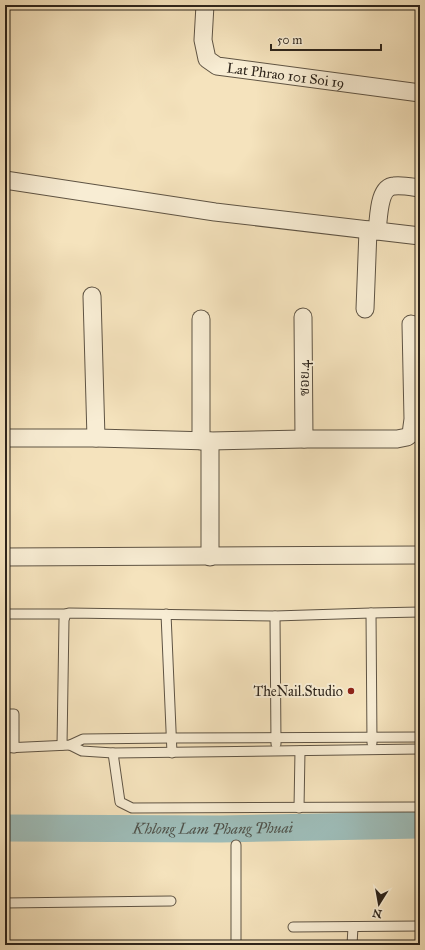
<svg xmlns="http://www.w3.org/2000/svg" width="425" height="950" font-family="'IM FELL Great Primer','Noto Serif Thai',serif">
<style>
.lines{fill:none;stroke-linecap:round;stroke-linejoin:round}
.river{stroke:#9ebdb9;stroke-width:27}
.lane-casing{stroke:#5f5444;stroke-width:11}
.street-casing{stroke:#5f5444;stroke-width:19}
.lane{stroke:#f8edd4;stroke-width:9}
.street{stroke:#f8edd4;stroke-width:17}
.poi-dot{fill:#8f2418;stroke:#f8edd4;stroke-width:1.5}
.labels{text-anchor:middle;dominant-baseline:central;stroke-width:4;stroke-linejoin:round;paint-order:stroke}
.street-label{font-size:14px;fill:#2d241b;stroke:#f8edd4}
.poi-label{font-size:14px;fill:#2d241b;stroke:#f8edd4;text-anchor:end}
.water-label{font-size:15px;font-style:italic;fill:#4f524a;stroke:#f8edd4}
</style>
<rect width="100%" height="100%" fill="#f5e3bd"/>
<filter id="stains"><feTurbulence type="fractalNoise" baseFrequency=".005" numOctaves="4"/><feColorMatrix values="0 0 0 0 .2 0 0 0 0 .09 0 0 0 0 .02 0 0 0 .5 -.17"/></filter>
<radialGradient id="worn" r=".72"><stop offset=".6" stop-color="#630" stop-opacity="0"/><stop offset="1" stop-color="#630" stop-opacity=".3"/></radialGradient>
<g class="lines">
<!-- river -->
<path class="river" id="s1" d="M5,828L221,829L420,825"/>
<!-- lane casing -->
<g class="lane-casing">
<g id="lane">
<path d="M371,613L372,743"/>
<path d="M5,614H66"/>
<path d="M166,614L172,753"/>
<path d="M275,616L276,744"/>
<path d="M5,714H14V748"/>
<path d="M62,745L64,620L66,614L69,613L275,616L371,613L420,612"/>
<path d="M70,745L82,751L113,753L420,749"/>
<path d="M5,748L70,745L83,739L171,738L420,737"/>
<path d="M113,753L120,802L132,808L420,807"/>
<path d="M299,808L300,751"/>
<path d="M5,903L171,901"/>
<path d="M293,927L420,926"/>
<path d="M236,945V845"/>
<path d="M352,945L353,927"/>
</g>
</g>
<!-- street casing -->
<g class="street-casing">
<g id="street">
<path id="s2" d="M205,5L203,40L207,59L217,66L420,93"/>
<path d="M5,180L215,212L420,236"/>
<path d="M377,231C379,218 378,187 394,186C402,185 412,187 420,188"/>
<path d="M92,296L96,438"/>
<path d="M365,309L368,230"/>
<path d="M303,317L304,439"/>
<path d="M201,319V441"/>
<path d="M5,438H96L210,441L304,439H397L407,437L411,434L413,419L411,324"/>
<path d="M210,441V557"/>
<path d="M5,557L420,555"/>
</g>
</g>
<!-- lane -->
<use href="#lane" class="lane"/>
<!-- street -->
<use href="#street" class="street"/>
</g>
<!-- markers -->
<circle class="poi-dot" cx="351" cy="691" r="4"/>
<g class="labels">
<!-- street labels -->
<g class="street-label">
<text stroke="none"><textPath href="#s2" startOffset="136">Lat Phrao 101 Soi 19</textPath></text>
<text transform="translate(304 378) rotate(-90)">ซอย.4</text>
</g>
<!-- poi labels -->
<g class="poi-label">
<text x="343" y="691">TheNail.Studio</text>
</g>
<!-- water labels -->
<g class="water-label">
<text stroke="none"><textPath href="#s1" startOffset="208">Khlong Lam Phang Phuai</textPath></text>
</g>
</g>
<!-- margin -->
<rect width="425" height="950" fill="none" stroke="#f5e3bd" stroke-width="20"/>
<rect x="6" y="6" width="413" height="938" fill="none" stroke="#2d241b" stroke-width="2"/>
<rect x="10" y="10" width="405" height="930" fill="none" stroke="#2d241b"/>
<!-- north arrow -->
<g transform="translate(379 904) rotate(191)" stroke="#f8edd4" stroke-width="3" paint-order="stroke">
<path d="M0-3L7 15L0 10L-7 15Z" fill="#2d241b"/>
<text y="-6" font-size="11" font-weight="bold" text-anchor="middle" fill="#2d241b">N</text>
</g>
<!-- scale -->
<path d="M271 44v6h110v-6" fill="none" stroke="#2d241b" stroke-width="2"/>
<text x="277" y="44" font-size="12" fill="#2d241b" stroke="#f8edd4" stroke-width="3" paint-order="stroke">50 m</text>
<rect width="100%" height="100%" filter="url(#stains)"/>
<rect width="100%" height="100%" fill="url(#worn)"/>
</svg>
